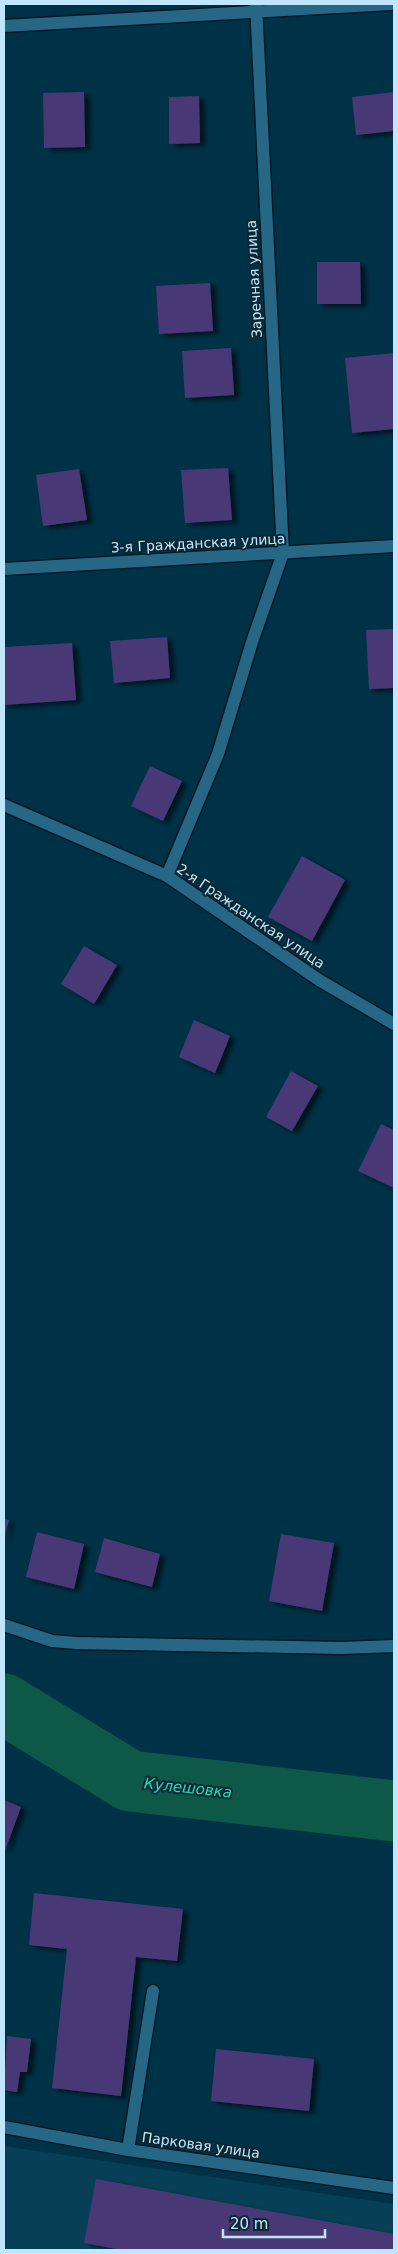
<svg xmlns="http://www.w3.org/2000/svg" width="398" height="2254" font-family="'DejaVu Sans',sans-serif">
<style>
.built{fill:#073f56}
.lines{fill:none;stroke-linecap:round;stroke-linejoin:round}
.river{stroke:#0e5848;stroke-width:61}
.building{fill:#493876;filter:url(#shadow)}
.service-casing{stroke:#001825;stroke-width:15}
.minor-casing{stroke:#001825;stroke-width:15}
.service{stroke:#266786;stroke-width:12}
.minor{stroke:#266786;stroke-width:12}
.labels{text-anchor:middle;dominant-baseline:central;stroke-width:4;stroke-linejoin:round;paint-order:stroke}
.street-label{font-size:14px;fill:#bfe6fc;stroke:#0c2734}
.water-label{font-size:15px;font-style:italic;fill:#19e2ba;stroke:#0c2734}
</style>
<defs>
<filter id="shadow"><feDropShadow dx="5.5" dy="3" stdDeviation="2.5" flood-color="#0009"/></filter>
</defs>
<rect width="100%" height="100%" fill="#003247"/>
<!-- built -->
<path class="built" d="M4,2146L394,2204V2250H4Z"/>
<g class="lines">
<!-- river -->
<path class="river" d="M4,1704L130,1781L394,1811"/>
</g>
<!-- building -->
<g class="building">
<path d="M84,92L85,147L44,148L43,93Z"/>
<path d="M394,92V131L356,135L352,97Z"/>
<path d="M199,96L200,143L169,144V97Z"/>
<path d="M317,262H360L361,304H317Z"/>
<path d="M210,283L213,331L159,334L156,286Z"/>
<path d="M231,348L234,395L185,398L182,351Z"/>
<path d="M394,353V429L352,433L345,358Z"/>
<path d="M228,468L232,520L185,523L181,470Z"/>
<path d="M79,469L87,520L43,526L36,475Z"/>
<path d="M394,629V688L369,689L366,630Z"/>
<path d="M167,637L170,678L114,683L110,641Z"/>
<path d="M72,643L76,700L4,705V647Z"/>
<path d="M150,766L182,781L163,821L131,806Z"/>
<path d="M302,856L345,880L312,941L268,917Z"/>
<path d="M84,946L117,965L94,1004L61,984Z"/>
<path d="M194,1020L230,1036L215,1073L179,1057Z"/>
<path d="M291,1071L318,1086L292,1131L266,1117Z"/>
<path d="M381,1124L394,1130V1188L358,1171Z"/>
<path d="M4,1519L9,1520L4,1539Z"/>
<path d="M37,1532L84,1544L74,1589L26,1577Z"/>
<path d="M281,1534L334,1543L322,1611L269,1601Z"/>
<path d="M104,1538L160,1554L152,1587L95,1572Z"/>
<path d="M4,1800L21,1807L4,1853Z"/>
<path d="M34,1893L183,1909L177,1961L136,1957L121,2096L52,2088L67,1949L29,1945Z"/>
<path d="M7,2036L31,2039L27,2072H20L17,2092L4,2090Z"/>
<path d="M216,2049L314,2059L309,2111L211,2101Z"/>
<path d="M96,2179L394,2234V2250H122L84,2243Z"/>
</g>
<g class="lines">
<!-- service casing -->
<g class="service-casing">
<g id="service">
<path d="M167,876L218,754L252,642L283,553"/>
<path d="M128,2150L153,1991"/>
</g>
</g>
<!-- minor casing -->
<g class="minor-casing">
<g id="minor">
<path d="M256,4L283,553"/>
<path d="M4,26L391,4"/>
<path d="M4,569L394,546"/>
<path d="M4,805L167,876L319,980L394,1024"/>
<path d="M4,1625L52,1641L77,1643L342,1648L394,1646"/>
<path d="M4,2127L128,2150L394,2188"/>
</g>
</g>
<!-- service -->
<use href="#service" class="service"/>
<!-- minor -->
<use href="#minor" class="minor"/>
</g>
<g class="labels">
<!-- street labels -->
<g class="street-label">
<text transform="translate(254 279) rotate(-93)">Заречная улица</text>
<text transform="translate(198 543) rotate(-3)">3-я Гражданская улица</text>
<text transform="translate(251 916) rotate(34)">2-я Гражданская улица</text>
<text transform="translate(201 2145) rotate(8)">Парковая улица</text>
</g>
<!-- water labels -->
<g class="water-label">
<text transform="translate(188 1788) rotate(6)">Кулешовка</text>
</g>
</g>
<!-- border -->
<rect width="398" height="2254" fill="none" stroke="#bfe6fc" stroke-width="10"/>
<!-- scale -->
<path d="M223 2229v8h102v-8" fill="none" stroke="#bfe6fc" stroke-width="2.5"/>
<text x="230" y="2229" font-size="15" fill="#bfe6fc" stroke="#0c2734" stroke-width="4" paint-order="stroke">20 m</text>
</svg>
